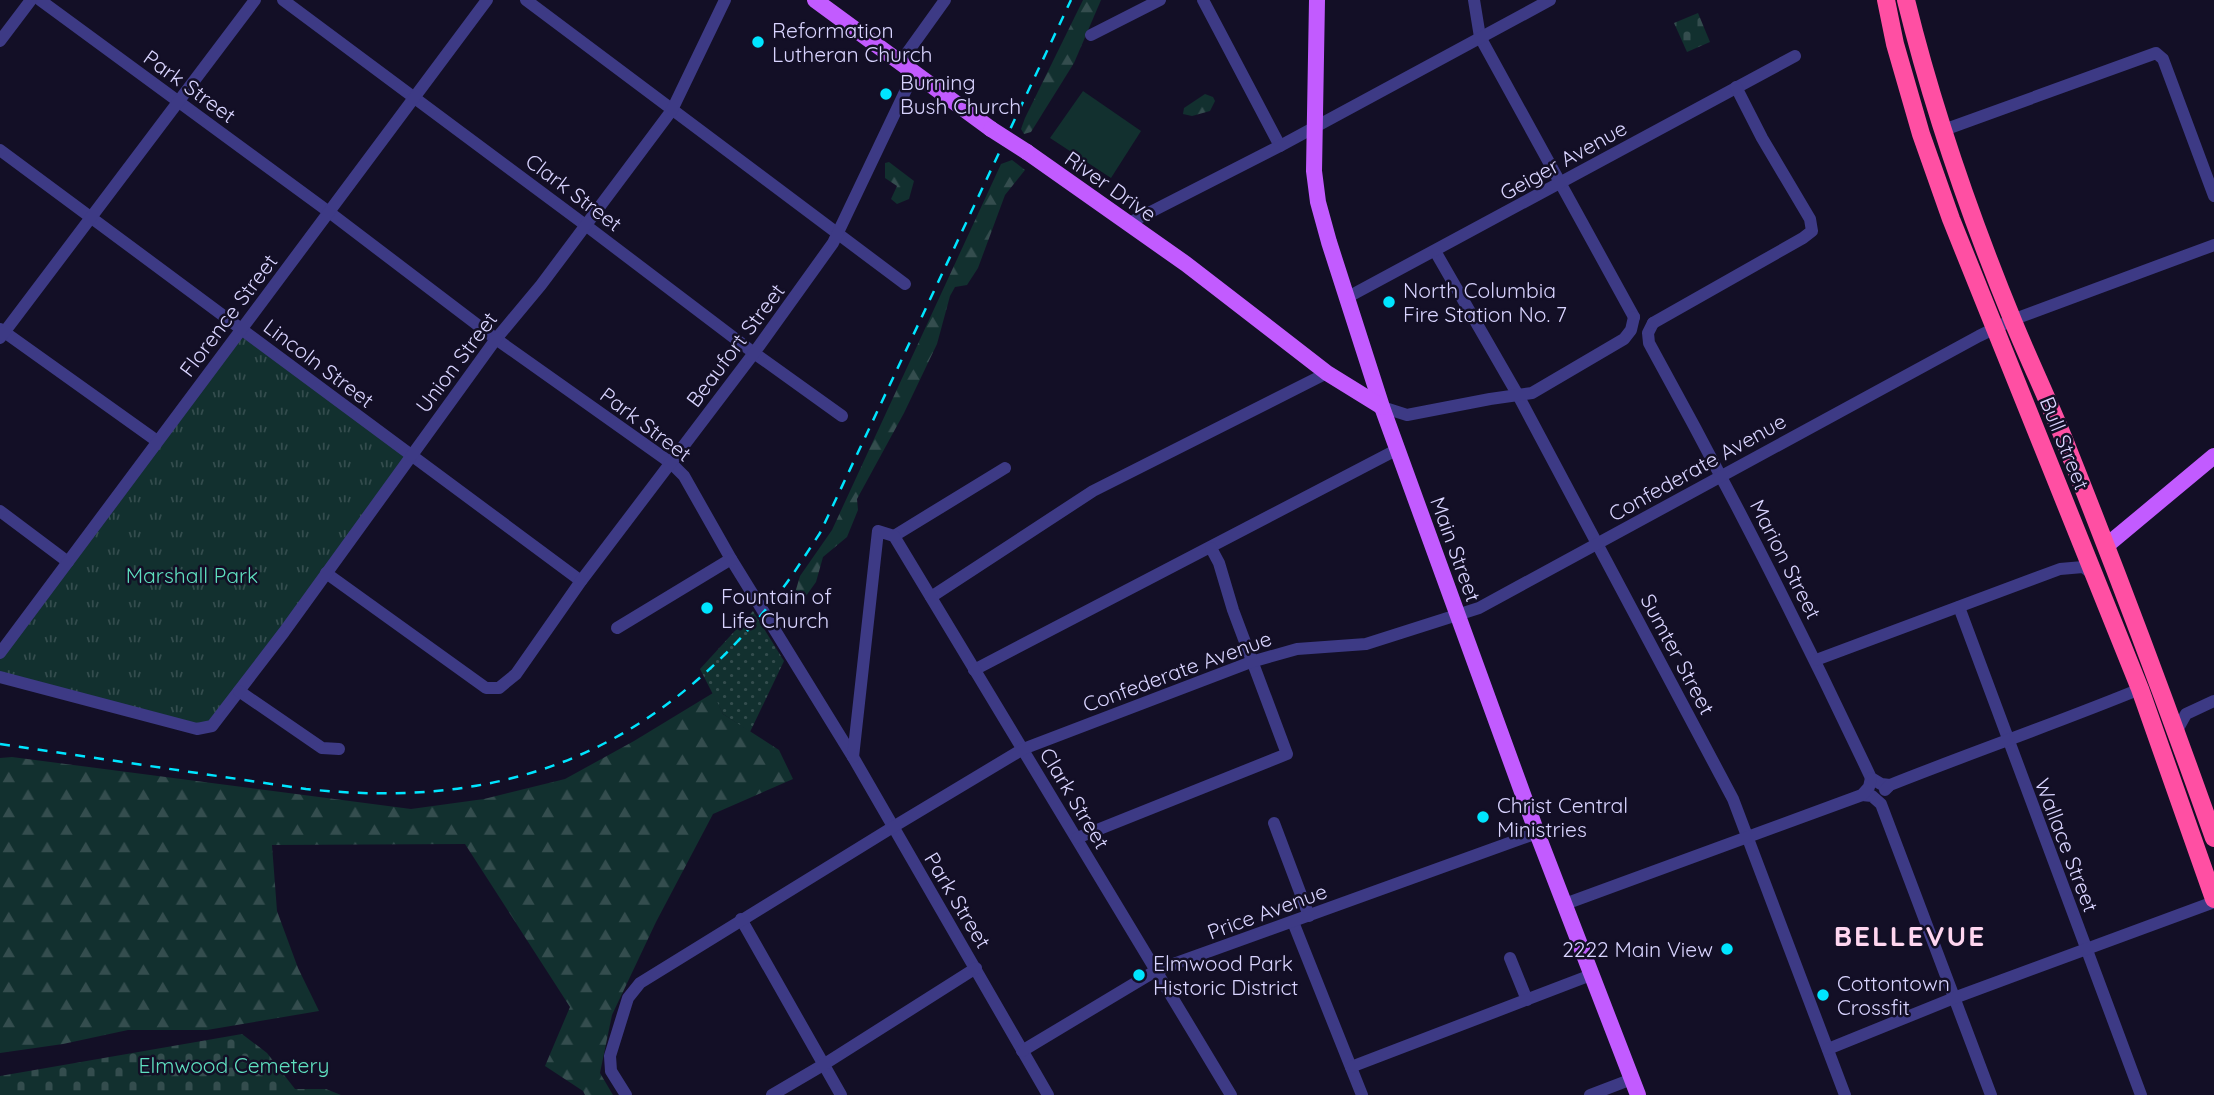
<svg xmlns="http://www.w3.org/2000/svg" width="2214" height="1095" font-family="Quicksand,sans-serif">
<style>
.grass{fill:url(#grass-dots)}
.forest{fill:url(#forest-firs)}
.cemetery{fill:url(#cemetery-stones)}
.park{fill:url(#park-tufts)}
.garden{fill:#12302f}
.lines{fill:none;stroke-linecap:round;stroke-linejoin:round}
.minor{stroke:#3d3a85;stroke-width:12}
.major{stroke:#c25bff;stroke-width:16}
.highway{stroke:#ff4fa3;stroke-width:18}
.rail{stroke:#00e5ff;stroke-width:2.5;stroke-dasharray:10 9;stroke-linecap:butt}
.major-bridge{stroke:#c25bff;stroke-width:16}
.poi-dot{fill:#00e5ff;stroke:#130f26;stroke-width:2.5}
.labels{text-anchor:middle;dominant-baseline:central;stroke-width:5;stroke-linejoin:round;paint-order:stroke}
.poi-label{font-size:21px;fill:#d9d4ff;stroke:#130f26;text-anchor:start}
.street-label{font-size:21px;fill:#d9d4ff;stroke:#130f26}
.park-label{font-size:21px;fill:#5fe0c0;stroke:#130f26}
.district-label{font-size:28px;font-weight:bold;letter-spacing:2px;fill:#ffd6f0;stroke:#130f26}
</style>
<defs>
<pattern id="grass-dots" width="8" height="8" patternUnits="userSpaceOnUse" patternTransform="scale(1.75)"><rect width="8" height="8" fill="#12302f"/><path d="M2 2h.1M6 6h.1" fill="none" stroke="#344d4e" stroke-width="1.8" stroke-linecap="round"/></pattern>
<pattern id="forest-firs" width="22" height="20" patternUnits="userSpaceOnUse" patternTransform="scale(1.75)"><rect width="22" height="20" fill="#12302f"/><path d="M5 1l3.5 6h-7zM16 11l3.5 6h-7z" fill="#344d4e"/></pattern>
<pattern id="cemetery-stones" width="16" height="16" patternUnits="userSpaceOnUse" patternTransform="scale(1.75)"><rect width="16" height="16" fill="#12302f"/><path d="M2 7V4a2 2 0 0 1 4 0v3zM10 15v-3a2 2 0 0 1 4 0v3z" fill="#344d4e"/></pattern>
<pattern id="park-tufts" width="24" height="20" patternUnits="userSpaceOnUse" patternTransform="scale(1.75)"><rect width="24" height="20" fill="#12302f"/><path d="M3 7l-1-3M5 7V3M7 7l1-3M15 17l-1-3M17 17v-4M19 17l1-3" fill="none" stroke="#344d4e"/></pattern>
</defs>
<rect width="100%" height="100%" fill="#130f26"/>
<!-- grass -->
<path class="grass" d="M753,611L784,661L750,732L723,714L700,669Z"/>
<!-- forest -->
<g class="forest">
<path d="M1083,0H1101L1074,63L1031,132L1024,134L1021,129L1025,118Z"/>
<path d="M1205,94L1213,97L1215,101L1210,111L1192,116L1183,114L1184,108Z"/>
<path d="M1012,160L1025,170L1005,195L978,268L967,285L955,287L950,296L937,344L904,413L857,499L858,510L847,537L823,557L816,582L806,596L795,593L800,576L832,530L1001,164Z"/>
<path d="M889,162L914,181L909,199L897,204L891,199L897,186L885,178V163Z"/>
<path d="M713,693L723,714L779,750L793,779L713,814L656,922L612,1015L600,1073L613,1095H585L583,1091L545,1066L570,1007L465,844L272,845L277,911L298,968L319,1011L207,1030H128L63,1044L0,1053V758L12,757L411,809L484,799L565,779L634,741Z"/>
</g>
<!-- cemetery -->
<g class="cemetery">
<path d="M1698,13L1710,42L1687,52L1674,23Z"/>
<path d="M242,1034L267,1053L295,1089H326L341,1095H0V1076Z"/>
</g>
<!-- park -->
<path class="park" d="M242,330L411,455L204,729L0,677V653Z"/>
<!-- garden -->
<path class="garden" d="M1083,91L1141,131L1111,178L1050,138Z"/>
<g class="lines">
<!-- minor -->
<g class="minor">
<path d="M40,0L329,212L496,339L671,463L684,476L731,559L853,757L1048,1095"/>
<path d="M283,0L584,224L754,353L842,416"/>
<path d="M526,0L905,284"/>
<path d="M1203,0L1280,146"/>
<path d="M1474,0L1480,37L1634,317"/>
<path d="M1091,35L1160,0"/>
<path d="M0,41L31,0"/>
<path d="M1941,131L2156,53L2163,59L2214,196"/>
<path d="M0,150L581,581"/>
<path d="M1129,223L1280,146L1550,0"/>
<path d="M1435,251L1519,397L1733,799L1845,1095"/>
<path d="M1348,297L1795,56"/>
<path d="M1653,323L1648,333L1649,343C1728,486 1802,631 1871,778L1881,784L1890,785"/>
<path d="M1653,323L1803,238L1812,231L1810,219L1762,138L1736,87"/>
<path d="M0,329L157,441"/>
<path d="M0,338L255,0"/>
<path d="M1382,407L1407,415L1490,399L1532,393L1624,339L1631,330L1634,317"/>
<path d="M0,511L68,562"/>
<path d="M894,536L1005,468"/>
<path d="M326,573L486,688H499L516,674L581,581L754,353L833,243L914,73L906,63L907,53L945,0"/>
<path d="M931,597L1093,491L1327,373"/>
<path d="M1959,607L2141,1095"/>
<path d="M617,628L731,559"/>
<path d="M0,653L487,0"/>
<path d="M1816,660L2060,569L2083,567L2094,575"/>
<path d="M974,670L1398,449"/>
<path d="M0,677L197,729L212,726L284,632L496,339L541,285L672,110L725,0"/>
<path d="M239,691L322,748L339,749"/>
<path d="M2176,732L2186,714L2214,701"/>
<path d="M853,757L878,531L894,536L1231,1095"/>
<path d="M1885,790L1890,785C1973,752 2057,723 2140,689"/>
<path d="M1862,795L1872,796L1881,804L1991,1095"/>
<path d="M1274,823L1309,916"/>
<path d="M1077,838L1287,754L1233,610L1219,563L1211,548"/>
<path d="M1565,904L1862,795L1869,787L1871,778"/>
<path d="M741,919L841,1095"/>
<path d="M1293,922L1362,1095"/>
<path d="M1510,958L1527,1000"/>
<path d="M1828,1049L1954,998L2214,902"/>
<path d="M1022,1051L1157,970L1537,833"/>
<path d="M1351,1067L1591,975"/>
<path d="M626,1095L611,1071L610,1056L628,998L640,983L893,827L1023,749L1251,662L1297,649L1366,644L1479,608L1979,336L2012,320L2214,245"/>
<path d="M772,1095L823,1065L976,968"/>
<path d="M1590,1095L1632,1079"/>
</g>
<!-- major -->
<g class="major">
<path d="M815,0L991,129"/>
<path d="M1317,0L1314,171L1318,202L1329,242L1382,407L1537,833L1638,1095"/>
<path d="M1027,152L1186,264L1327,373L1382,407"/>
<path d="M2106,546L2214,456"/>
</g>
<!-- highway -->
<g class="highway">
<path d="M1886,0L1895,44L1921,134L1951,219L2140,689L2214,899"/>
<path d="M1906,0C1933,110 1970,216 2013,321C2031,365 2052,408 2069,452C2120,580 2168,708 2214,838"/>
</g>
<!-- rail -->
<path class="rail" d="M0,744L306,789C500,810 647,756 771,603C789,582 804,557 820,533L1071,0"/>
<!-- major-bridge -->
<path class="major-bridge" d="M991,129L1027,152"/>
</g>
<!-- markers -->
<g class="poi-dot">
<circle cx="758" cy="42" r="7"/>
<circle cx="886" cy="94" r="7"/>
<circle cx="1389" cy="302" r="7"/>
<circle cx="707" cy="608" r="7"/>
<circle cx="1483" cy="817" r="7"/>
<circle cx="1727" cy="949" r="7"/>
<circle cx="1139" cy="975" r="7"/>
<circle cx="1823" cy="995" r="7"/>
</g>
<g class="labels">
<!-- poi labels -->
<g class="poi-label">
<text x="772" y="30">Reformation<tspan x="772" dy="24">Lutheran Church</tspan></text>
<text x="900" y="82">Burning<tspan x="900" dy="24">Bush Church</tspan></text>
<text x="1403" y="290">North Columbia<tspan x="1403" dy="24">Fire Station No. 7</tspan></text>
<text x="721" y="596">Fountain of<tspan x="721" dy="24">Life Church</tspan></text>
<text x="1497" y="805">Christ Central<tspan x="1497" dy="24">Ministries</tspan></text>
<text x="1713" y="949" text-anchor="end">2222 Main View</text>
<text x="1153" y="963">Elmwood Park<tspan x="1153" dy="24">Historic District</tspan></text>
<text x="1837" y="983">Cottontown<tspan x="1837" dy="24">Crossfit</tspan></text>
</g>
<!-- street labels -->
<g class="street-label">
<text transform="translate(190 86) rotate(36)">Park Street</text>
<text transform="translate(1563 160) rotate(-29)">Geiger Avenue</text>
<text transform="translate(1111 186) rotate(35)">River Drive</text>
<text transform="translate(574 192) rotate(37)">Clark Street</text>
<text transform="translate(228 315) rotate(-53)">Florence Street</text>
<text transform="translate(735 345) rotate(-53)">Beaufort Street</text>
<text transform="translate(456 362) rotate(-53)">Union Street</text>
<text transform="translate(319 363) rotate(37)">Lincoln Street</text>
<text transform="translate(646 424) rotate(37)">Park Street</text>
<text transform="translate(2065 443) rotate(68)">Bull Street</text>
<text transform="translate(1697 467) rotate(-29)">Confederate Avenue</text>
<text transform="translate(1456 549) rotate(70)">Main Street</text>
<text transform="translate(1786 559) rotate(63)">Marion Street</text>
<text transform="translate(1678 654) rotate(62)">Sumter Street</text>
<text transform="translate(1177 671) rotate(-20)">Confederate Avenue</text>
<text transform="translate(1075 798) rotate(59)">Clark Street</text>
<text transform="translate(2067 845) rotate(69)">Wallace Street</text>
<text transform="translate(958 900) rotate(59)">Park Street</text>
<text transform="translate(1267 911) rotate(-20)">Price Avenue</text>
</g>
<!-- park labels -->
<g class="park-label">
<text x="192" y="575">Marshall Park</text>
<text x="234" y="1065">Elmwood Cemetery</text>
</g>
<!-- district labels -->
<g class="district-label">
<text x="1910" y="935">BELLEVUE</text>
</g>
</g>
</svg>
